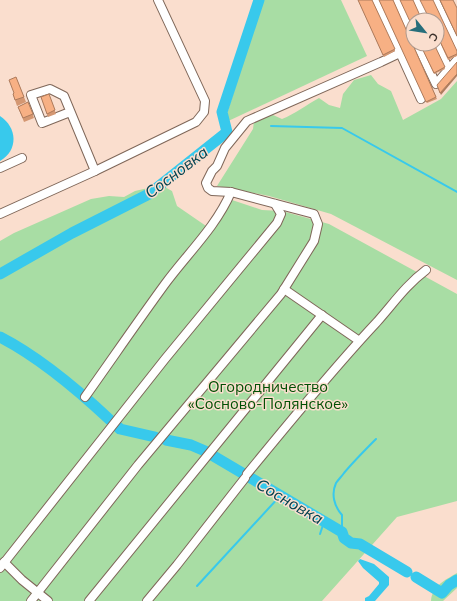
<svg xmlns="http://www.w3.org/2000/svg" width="457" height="601" font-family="Mulish,sans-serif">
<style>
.green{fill:#a8dda4}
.water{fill:#38c9ec}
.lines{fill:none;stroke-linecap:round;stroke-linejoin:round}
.stream{stroke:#38c9ec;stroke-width:2}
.river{stroke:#38c9ec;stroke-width:11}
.minor-casing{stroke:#7f6759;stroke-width:10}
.minor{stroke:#fff;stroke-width:8}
.wall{fill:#d49772}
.shaded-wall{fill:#ad7b5c}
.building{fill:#f7b084;stroke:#ad7b5c}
.labels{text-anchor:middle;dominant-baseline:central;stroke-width:3;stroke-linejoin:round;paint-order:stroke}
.park-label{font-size:15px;fill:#004f03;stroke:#fadece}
.water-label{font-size:16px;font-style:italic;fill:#00404e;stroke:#fadece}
</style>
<rect width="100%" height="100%" fill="#fadece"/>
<!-- green -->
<g class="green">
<path d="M263,0H341L367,56L224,123Z"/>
<path d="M371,75L378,84L391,91L403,120L441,99L457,81V280L331,214L269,196L217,186L253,129L254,121L273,115L282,119C295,114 306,105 319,98L329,105L340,108L343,94L354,80Z"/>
<path d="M161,185L172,191L177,206L209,228L229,199L262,210L282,211L329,224L457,294V501L397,517L322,601H0V241L14,233L91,199L109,196L124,197L135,191Z"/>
<path d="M457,573V588L443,601H431C432,586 445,580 457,573Z"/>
</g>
<!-- water -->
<g class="water">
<path d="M0,116C17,127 19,150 0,161Z"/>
<path d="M360,559L374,564L389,577V585L375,601H365V598L369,596L379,584V582L363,568L358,561Z"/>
</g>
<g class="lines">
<!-- stream -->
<g class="stream">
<path d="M271,126L342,128L457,192"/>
<path d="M342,532V515C334,506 331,494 336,483C338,480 342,476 344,473C354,461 365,450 376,439"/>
<path d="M320,534L324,522"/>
<path d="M197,586L280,496"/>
</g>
<!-- river -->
<g class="river">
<path d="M0,274L72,233L149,194L227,132L222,112L259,0"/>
<path d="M0,337C39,357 78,390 110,420"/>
<path d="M118,427L120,429L155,437"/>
<path d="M166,440L191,445L205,451L342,532L344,538L351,543L360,544L407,572"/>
<path d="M416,577L442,593L449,585L457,580"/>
</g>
<!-- minor casing -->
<g class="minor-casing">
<g id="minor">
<path d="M376,0L421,99"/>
<path d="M396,0L413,36"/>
<path d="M417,0L426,20"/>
<path d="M435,0L457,46"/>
<path d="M417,44L436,84L457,60"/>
<path d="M437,44L449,70"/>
<path d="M70,112L42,123L31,95L50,89L64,96L95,171"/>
<path d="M0,168L22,158"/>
<path d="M0,214L95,171L196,122L204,112L205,101L158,0"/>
<path d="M284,289L358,340"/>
<path d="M85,397C112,359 138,321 165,284C187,254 216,227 231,192"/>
<path d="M247,474C289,423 331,371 376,323C393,304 406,285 426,270"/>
<path d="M4,562L22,580L48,601"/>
<path d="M0,568L165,359L277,223L281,214L275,204"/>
<path d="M31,601L138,465L281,294L314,241L318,224L314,214L231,192L212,191L208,188L206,183L212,171L217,166L225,148L247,121L381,62L400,53"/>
<path d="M89,601L322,315"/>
<path d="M147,601L177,565L245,478"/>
</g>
</g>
<!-- minor -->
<use href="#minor" class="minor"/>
</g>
<!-- wall -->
<g class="wall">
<path d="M358,0H372L395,51L384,57Z"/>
<path d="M379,0H393L437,99L427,103Z"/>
<path d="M437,36L457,51V56L448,60Z"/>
<path d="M420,44H434L445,69L434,74Z"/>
<path d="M16,77L26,102L17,106L13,94L14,93Z"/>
<path d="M49,94L56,114L48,117L41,97Z"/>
<path d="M28,102L34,118L24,122L18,107Z"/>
</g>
<!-- shaded-wall -->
<path class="shaded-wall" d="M457,74V76L441,95L440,93Z"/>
<!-- building -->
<g class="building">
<path d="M358,0H372L395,49L383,55Z"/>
<path d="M379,0H393L436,97L426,102Z"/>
<path d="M400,0H413L422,20H413V28Z"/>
<path d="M420,0H433L457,51V54L448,58L437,35V20H430Z"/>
<path d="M440,0H453L457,8V36Z"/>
<path d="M420,44H434L445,67L434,73Z"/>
<path d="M457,62V74L440,93L437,85Z"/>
<path d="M16,77L24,97L15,100L13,94L14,93L9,80Z"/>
<path d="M49,94L55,110L47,114L41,97Z"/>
<path d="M28,102L33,114L23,118L18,107Z"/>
</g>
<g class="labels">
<!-- park labels -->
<g class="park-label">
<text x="268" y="386">Огородничество<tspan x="268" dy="17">«Сосново-Полянское»</tspan></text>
</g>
<!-- water labels -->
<g class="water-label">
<text transform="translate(176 172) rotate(-37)">Сосновка</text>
<text transform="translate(290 501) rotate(30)">Сосновка</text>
</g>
</g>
<!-- north arrow -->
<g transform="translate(425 32) rotate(120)"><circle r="19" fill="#fadece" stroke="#af9a8e"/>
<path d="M0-3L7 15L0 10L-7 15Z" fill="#276e7b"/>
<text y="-6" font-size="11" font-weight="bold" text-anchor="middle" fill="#3e332d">С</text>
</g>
</svg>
